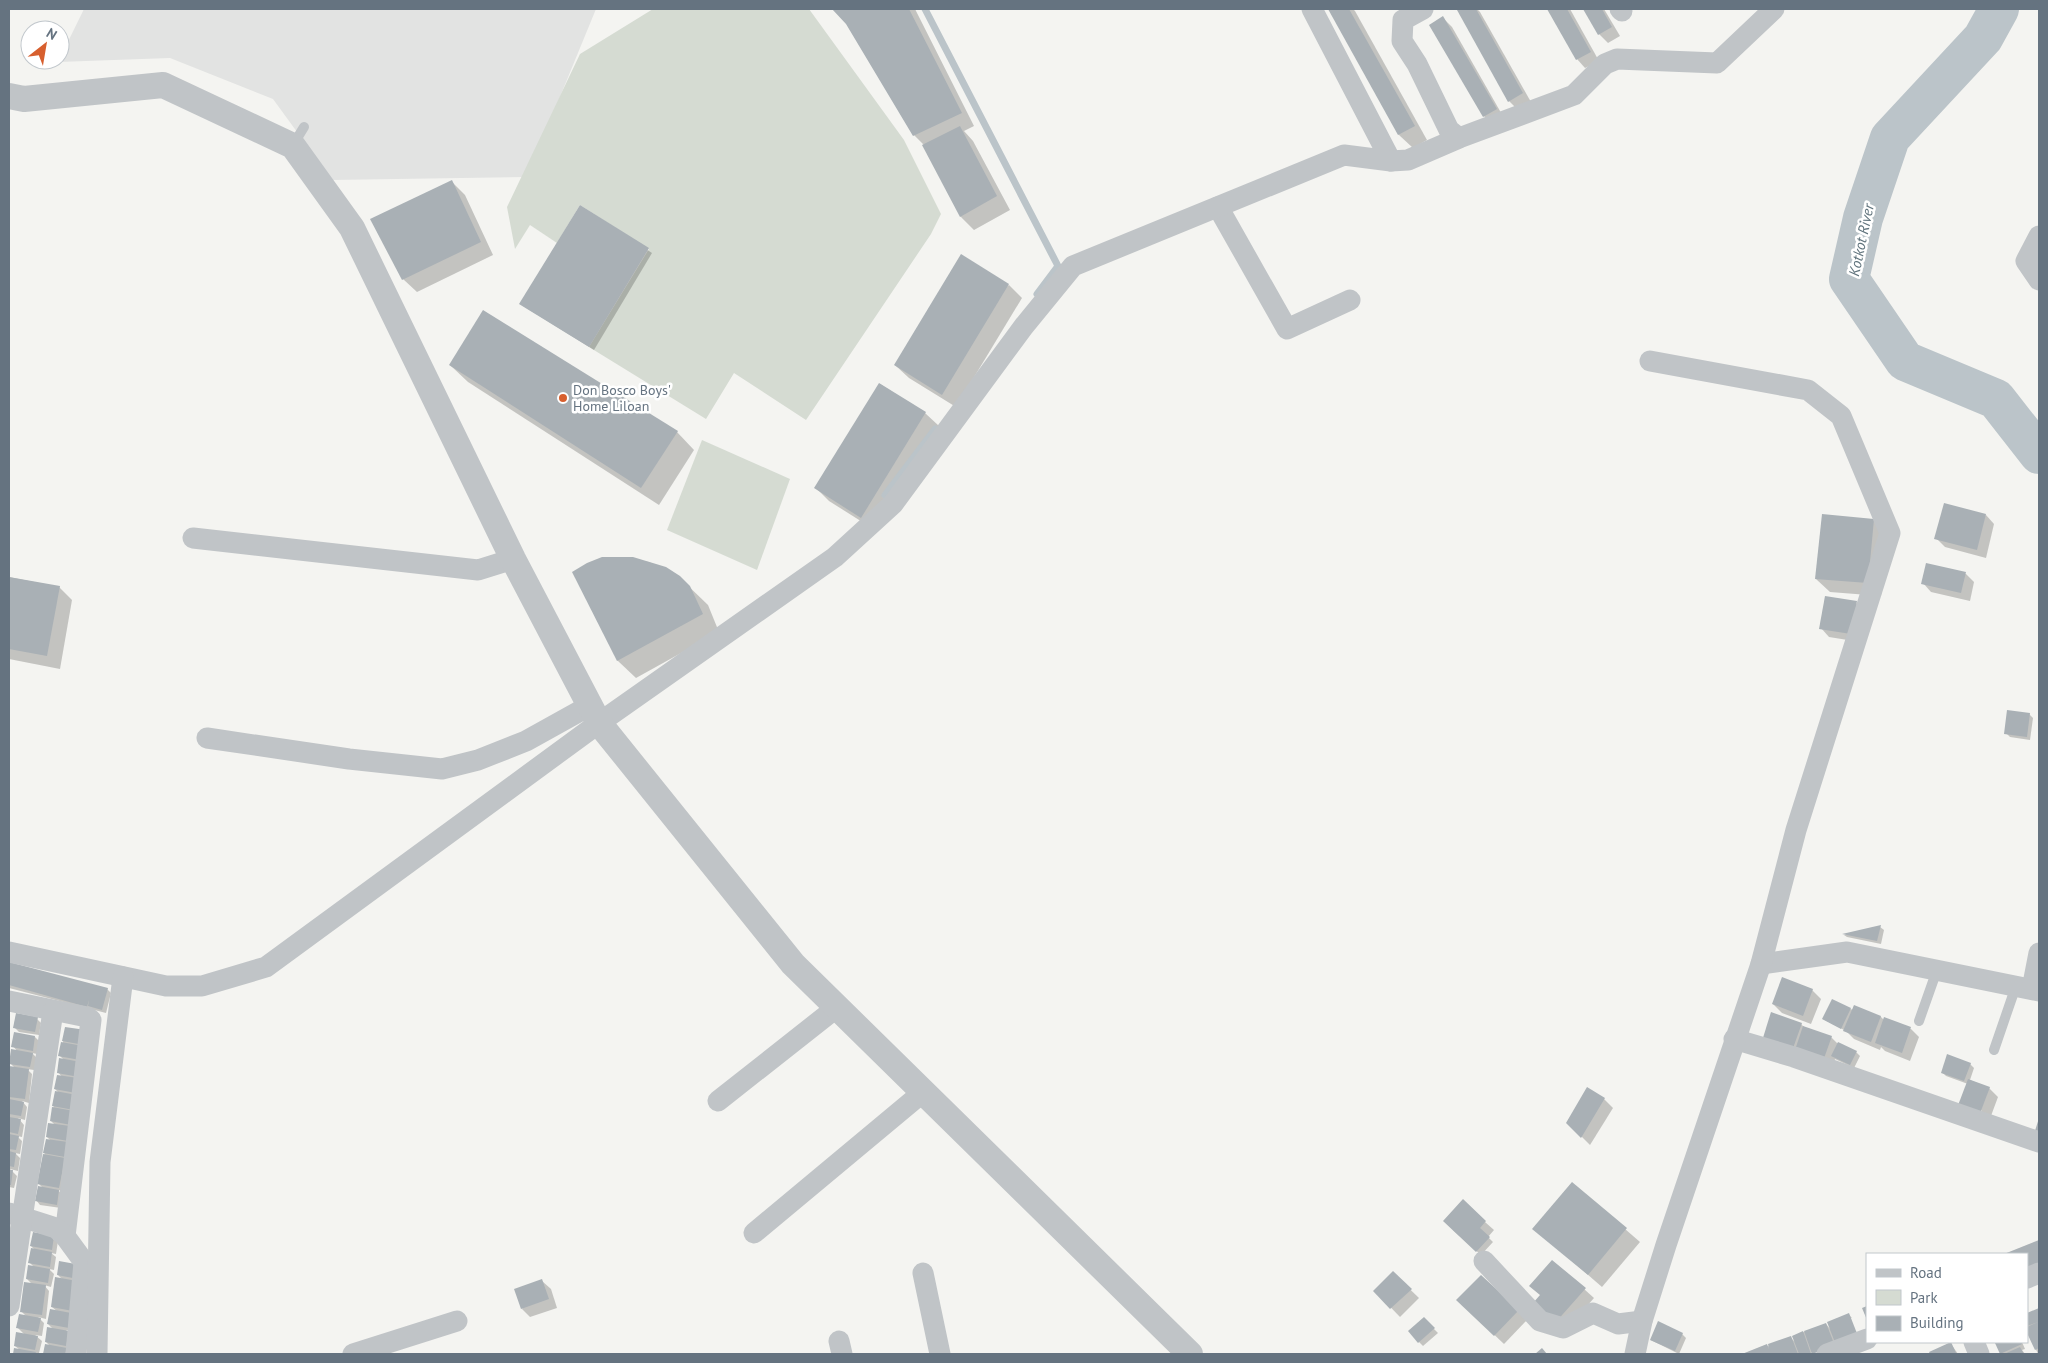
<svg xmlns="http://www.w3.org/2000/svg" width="2048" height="1363" font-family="'PT Sans',sans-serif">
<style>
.built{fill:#e2e3e2}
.green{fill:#d5dbd2}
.shadow{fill:#0003}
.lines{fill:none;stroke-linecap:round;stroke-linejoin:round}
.stream{stroke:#bbc4c9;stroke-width:7}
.river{stroke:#bbc4c9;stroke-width:40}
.building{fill:#a9b0b5}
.service{stroke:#c0c4c7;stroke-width:10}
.minor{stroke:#c0c4c7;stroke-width:21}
.tertiary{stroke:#c0c4c7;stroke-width:26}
.poi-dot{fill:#d75f2e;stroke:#fff;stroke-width:2}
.labels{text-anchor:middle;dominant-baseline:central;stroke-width:5;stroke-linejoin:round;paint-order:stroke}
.poi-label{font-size:14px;fill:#657380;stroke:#fff;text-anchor:start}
.water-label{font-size:15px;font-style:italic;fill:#61747d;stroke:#fff}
</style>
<rect width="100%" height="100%" fill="#f4f4f1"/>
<!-- built -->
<path class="built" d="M84,9H596L527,177L332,180L273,99L170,58L58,62Z"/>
<!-- green -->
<g class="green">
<path d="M653,9H809L904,140L941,214L931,234L806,420L734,373L706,419L589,347L649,249L580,205L557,243L530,225L515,249L507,207L580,54Z"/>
<path d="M702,440L790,479L757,570L667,530Z"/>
</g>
<!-- shadow -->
<g class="shadow">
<path d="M834,9H915L974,126L964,131L973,141L1010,210L974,230L961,217L924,145L914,135L847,24Z"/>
<path d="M1329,9H1353L1355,11L1427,140L1413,148L1399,135Z"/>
<path d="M1461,9H1477L1480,12L1531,102L1518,110L1509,101L1458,10Z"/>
<path d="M1548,9H1570L1599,61L1585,68L1577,59Z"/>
<path d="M1585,9H1604L1620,36L1608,43L1599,34Z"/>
<path d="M1443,18L1452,27L1504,118L1492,125L1484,116Z"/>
<path d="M452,182L465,195L493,255L417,292L403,279Z"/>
<path d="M580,206L652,253L594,350L520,304Z"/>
<path d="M1009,285L1022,298L956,407L909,378L895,365Z"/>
<path d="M450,365L677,432L694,450L659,505L468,382Z"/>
<path d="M880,384L925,413L939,426L875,530L829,501L816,488Z"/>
<path d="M1986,515L1994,524L1986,558L1945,547L1936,538Z"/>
<path d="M1874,520L1887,533L1881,596L1830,592L1816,579Z"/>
<path d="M617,558L649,562L679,577L708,605L719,632L636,678L618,661L574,572Z"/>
<path d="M1927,564L1966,574L1974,582L1970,601L1931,592L1923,583Z"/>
<path d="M9,577L59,587L72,600L60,669L9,659Z"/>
<path d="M1856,603L1865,611L1860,642L1829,637L1821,628Z"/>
<path d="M2029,714L2033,718L2030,740L2010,737L2006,733Z"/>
<path d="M1880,927L1884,930L1881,944L1847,937L1844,935Z"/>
<path d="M9,964L107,989L111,993L106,1013L9,988Z"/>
<path d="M1812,990L1821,999L1811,1024L1782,1013L1773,1004Z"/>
<path d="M1850,1009L1881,1017L1884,1020L1911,1029L1919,1037L1910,1061L1885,1051L1881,1047L1880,1050L1854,1039L1846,1031L1823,1019Z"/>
<path d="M37,1019L41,1023L39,1035L19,1032L15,1028Z"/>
<path d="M1801,1024L1804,1027L1831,1037L1837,1043L1856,1052L1860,1056L1854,1068L1835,1059L1832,1068L1772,1049Z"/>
<path d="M66,1028L86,1032L63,1191L58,1190L63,1196L61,1208L40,1205L36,1200L44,1189L39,1184L47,1140L51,1141L47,1137L55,1125L51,1121L56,1093L60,1094L55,1089L62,1077L58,1072L64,1060L60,1056Z"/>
<path d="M35,1037L39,1041L37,1054L32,1053L37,1058L34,1070L27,1069L32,1074L29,1103L22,1101L27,1107L25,1120L18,1118L24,1125L22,1137L17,1136L22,1141L20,1154L15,1153L20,1158L18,1171L10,1169L17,1176L14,1188L9,1187V1067L15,1068L10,1063L17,1051L13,1046Z"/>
<path d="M1970,1064L1974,1068L1970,1080L1989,1088L1998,1097L1988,1124L1968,1084L1946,1076L1942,1072Z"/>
<path d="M1588,1089L1604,1099L1613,1108L1590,1145L1567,1122Z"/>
<path d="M1572,1183L1640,1242L1602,1287L1534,1228Z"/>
<path d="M1485,1222L1494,1230L1488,1237L1493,1242L1481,1255L1453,1230Z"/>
<path d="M34,1233L58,1241L56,1254L51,1253L56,1257L54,1270L49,1269L54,1274L51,1287L44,1285L49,1291L46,1319L38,1317L44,1323L42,1336L35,1335L42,1341L39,1353L14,1354L15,1349L20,1350L15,1346L24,1334L18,1328L27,1317L21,1311L33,1285L27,1279L34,1267L30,1263L36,1251L31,1246Z"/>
<path d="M2039,1241V1272L2027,1277V1254H2006Z"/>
<path d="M80,1266L73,1331L66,1330L72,1336L70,1354H44L46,1345L50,1346L46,1342L54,1330L48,1324L58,1312L52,1307L63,1280L58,1275Z"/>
<path d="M1563,1270L1594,1298L1565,1331L1541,1296Z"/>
<path d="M1393,1273L1419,1298L1400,1317L1375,1291Z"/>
<path d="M1481,1276L1527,1320L1504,1344L1467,1309Z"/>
<path d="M542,1281L551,1289L557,1308L530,1317L522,1309Z"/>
<path d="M2039,1309V1354H2038L2027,1329V1315Z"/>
<path d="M1849,1315L1852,1318H1849L1836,1344L1808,1354H1747L1791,1338L1796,1343L1793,1336L1826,1324L1831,1330Z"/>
<path d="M1424,1319L1438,1333L1423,1346L1419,1342Z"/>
<path d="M1682,1334L1686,1338L1679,1354L1651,1340Z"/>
<path d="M2000,1342H2022L2025,1349L2022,1350L2025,1354H2002L1997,1344Z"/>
<path d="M1951,1344L1958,1354L1930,1353Z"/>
</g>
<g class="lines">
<!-- stream -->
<g class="stream">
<path d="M925,9L1058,266L1037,294"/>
<path d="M885,495L935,429"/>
</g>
<!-- river -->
<path class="river" d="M1999,9L1983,38L1890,138L1863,218L1849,279L1905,361L1996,399L2039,454"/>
</g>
<!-- building -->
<g class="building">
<path d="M832,9H909L962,113L913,136L846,24Z"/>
<path d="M1328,9H1349L1415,126L1398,135Z"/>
<path d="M1459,9H1476L1523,93L1508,102L1457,10Z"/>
<path d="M1547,9H1567L1591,52L1576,60Z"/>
<path d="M1583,9H1602L1612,27L1598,35Z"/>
<path d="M1443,16L1497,109L1483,117L1429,25Z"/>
<path d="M960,126L997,196L960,217L922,145Z"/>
<path d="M452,180L481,242L402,280L370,219Z"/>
<path d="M580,205L649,248L589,347L519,304Z"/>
<path d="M961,254L1009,284L942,395L894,365Z"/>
<path d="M483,310L678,431L641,488L449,365Z"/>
<path d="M879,383L926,412L861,518L814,488Z"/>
<path d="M1944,503L1986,514L1977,550L1934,539Z"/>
<path d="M1822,514L1874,519L1868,583L1815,579Z"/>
<path d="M602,557H633L666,567L680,576L690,586L703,614L617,661L572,572L587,563Z"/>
<path d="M1926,563L1966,572L1961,593L1921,584Z"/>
<path d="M9,577L60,586L47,656L9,649Z"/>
<path d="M1825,596L1857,601L1851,634L1819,629Z"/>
<path d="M2007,710L2030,713L2027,737L2004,734Z"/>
<path d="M1881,925L1877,941L1842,934Z"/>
<path d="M9,962L108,988L102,1010L88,1006L89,1000L87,1007L9,985Z"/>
<path d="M1782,977L1813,989L1803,1016L1772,1004Z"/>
<path d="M1832,999L1851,1008L1841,1029L1822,1019Z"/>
<path d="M1854,1005L1881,1016L1871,1042L1843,1031Z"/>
<path d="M1771,1012L1802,1023L1792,1051L1762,1041Z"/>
<path d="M16,1013L38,1017L35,1032L13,1028Z"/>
<path d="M1884,1017L1911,1027L1902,1053L1875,1043Z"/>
<path d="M1803,1026L1832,1036L1823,1061L1795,1050Z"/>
<path d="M65,1027L86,1030L84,1045L62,1041Z"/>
<path d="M14,1032L35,1036L33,1051L11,1047Z"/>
<path d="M61,1042L83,1046L80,1060L58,1056Z"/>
<path d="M1838,1042L1857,1051L1850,1065L1831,1056Z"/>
<path d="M11,1049L33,1053L30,1067L9,1064Z"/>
<path d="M1947,1054L1971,1063L1964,1081L1941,1073Z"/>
<path d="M59,1058L81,1062L79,1077L57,1073Z"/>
<path d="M9,1066L29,1069L25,1099L9,1097Z"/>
<path d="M57,1075L78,1078L76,1093L54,1089Z"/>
<path d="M1968,1079L1990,1087L1979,1116L1957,1108Z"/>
<path d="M1587,1087L1605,1098L1581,1138L1566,1123Z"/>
<path d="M55,1091L77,1095L74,1110L52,1106Z"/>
<path d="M9,1099L24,1102L21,1116L9,1114Z"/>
<path d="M52,1107L74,1111L71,1125L50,1121Z"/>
<path d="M9,1117L21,1119L18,1134L9,1132Z"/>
<path d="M2039,1118V1136L2034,1134Z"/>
<path d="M48,1123L70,1126L68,1141L46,1137Z"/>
<path d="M9,1134L19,1136L16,1150L9,1149Z"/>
<path d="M46,1139L68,1142L65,1157L43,1153Z"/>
<path d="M9,1151L16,1153L14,1167L9,1166Z"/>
<path d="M43,1154L65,1158L59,1188L37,1184Z"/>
<path d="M9,1170H13L11,1185H9Z"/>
<path d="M1572,1182L1627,1228L1588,1275L1532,1229Z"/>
<path d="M38,1186L59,1190L57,1205L35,1201Z"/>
<path d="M1463,1199L1486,1221L1480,1228L1490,1237L1476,1252L1443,1221Z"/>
<path d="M33,1232L54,1236L52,1250L30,1246Z"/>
<path d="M2039,1240V1266L2027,1271V1254H2004Z"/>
<path d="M31,1248L52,1252L50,1267L28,1263Z"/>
<path d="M1552,1260L1586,1288L1555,1323L1533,1303L1540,1295L1529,1286Z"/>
<path d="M59,1261L81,1265L78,1279L57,1275Z"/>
<path d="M28,1265L50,1269L48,1283L26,1279Z"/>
<path d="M1393,1271L1412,1289L1390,1309L1373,1291Z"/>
<path d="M1481,1275L1519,1310L1494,1336L1456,1300Z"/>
<path d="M55,1277L77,1281L73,1311L51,1307Z"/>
<path d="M542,1279L549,1299L521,1309L514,1289Z"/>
<path d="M24,1282L46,1285L42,1315L20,1312Z"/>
<path d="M1867,1306V1320L1862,1308Z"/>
<path d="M2039,1308V1348L2035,1350L2027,1333V1327L2038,1322L2027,1326V1313Z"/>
<path d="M50,1309L71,1313L69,1328L47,1324Z"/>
<path d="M1849,1313L1858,1336L1836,1345L1827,1322Z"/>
<path d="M19,1314L41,1318L38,1332L16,1328Z"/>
<path d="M1424,1317L1435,1328L1418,1343L1408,1331Z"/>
<path d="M1658,1321L1683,1333L1675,1351L1650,1340Z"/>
<path d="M1826,1323L1835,1346L1812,1354L1804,1331Z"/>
<path d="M47,1327L69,1331L66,1346L45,1342Z"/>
<path d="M1803,1331L1811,1354H1799L1792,1336Z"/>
<path d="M16,1332L38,1336L35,1350L14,1346Z"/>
<path d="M1791,1336L1798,1354H1742L1767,1344L1769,1349L1768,1344Z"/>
<path d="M1951,1342L1956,1353L1930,1354L1929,1352Z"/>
<path d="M1999,1342H2021L2022,1344L2000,1354L1995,1343Z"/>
<path d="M45,1344L67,1348L65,1354H43Z"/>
<path d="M2020,1347L2024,1354H2004Z"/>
<path d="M14,1348L36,1352L35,1354H13Z"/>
<path d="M1542,1348L1547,1354H1535Z"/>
</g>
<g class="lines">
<!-- service -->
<g class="service">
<path d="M293,145L304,127"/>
<path d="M1919,1021L1937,970"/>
<path d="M1994,1050L2016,986"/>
</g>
<!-- minor -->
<g class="minor">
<path d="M1312,9L1391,161"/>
<path d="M1423,9L1403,20L1402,41L1417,64L1449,130L1459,138"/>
<path d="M1620,9L1622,11"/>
<path d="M1218,207L1287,329L1350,300"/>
<path d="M2039,236L2026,261L2039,280"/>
<path d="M193,538L478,570L513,559"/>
<path d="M207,738L349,759L442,769L478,760L526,741L589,706"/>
<path d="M9,952L166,986H202L266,967L599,723L835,557L893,504L1024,326L1073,266L1344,155L1391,161L1408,160L1459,138L1574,95L1605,64L1617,59L1717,63L1774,9"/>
<path d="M1761,964L1847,952L2039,991"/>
<path d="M2032,989L2039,953"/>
<path d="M9,1001L87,1017L91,1020L65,1236"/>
<path d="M1734,1039L1794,1057L2039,1142"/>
<path d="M718,1101L836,1008"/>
<path d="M9,1213L56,1228L65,1236L84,1262L76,1354"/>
<path d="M754,1233L922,1093"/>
<path d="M1484,1261L1540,1321L1563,1328L1593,1313L1618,1324L1642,1321"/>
<path d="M923,1273L940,1354"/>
<path d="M2027,1278L2039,1273"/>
<path d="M9,1306L53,1011"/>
<path d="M839,1341L842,1354"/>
<path d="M1974,1342L1979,1354"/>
<path d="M97,1354L100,1162L123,977"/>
<path d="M353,1354L457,1321"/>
<path d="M1635,1354L1642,1321L1666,1245L1761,964L1796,830L1890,533L1841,416L1808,390L1650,361"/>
<path d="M1827,1354L1867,1339"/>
</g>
<!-- tertiary -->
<path class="tertiary" d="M9,96L24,99L163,85L293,146L352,228L513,559L599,723L793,964L1190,1354"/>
</g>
<!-- markers -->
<circle class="poi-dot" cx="563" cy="398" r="5"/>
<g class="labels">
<!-- poi labels -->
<g class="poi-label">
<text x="573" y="390">Don Bosco Boys'<tspan x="573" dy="16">Home Liloan</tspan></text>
</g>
<!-- water labels -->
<g class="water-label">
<text transform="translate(1861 240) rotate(-78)">Kotkot River</text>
</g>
</g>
<!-- border -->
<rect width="2048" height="1363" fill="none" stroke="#657380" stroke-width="20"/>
<!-- legend -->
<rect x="1866" y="1253" width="162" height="90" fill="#ffffff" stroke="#c1c7cc"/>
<rect x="1876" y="1269" width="25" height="8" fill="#c0c4c7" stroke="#c1c7cc"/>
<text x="1910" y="1278" font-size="15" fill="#657380">Road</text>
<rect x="1876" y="1290" width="25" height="15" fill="#d5dbd2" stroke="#c1c7cc"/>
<text x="1910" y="1303" font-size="15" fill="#657380">Park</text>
<rect x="1876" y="1316" width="25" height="15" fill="#a9b0b5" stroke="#c1c7cc"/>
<text x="1910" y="1328" font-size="15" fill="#657380">Building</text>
<!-- north arrow -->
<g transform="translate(45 45) rotate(31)"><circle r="24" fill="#ffffff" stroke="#c1c7cc"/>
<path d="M0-4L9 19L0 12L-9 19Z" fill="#d75f2e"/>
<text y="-8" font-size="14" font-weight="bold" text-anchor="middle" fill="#657380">N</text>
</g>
</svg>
